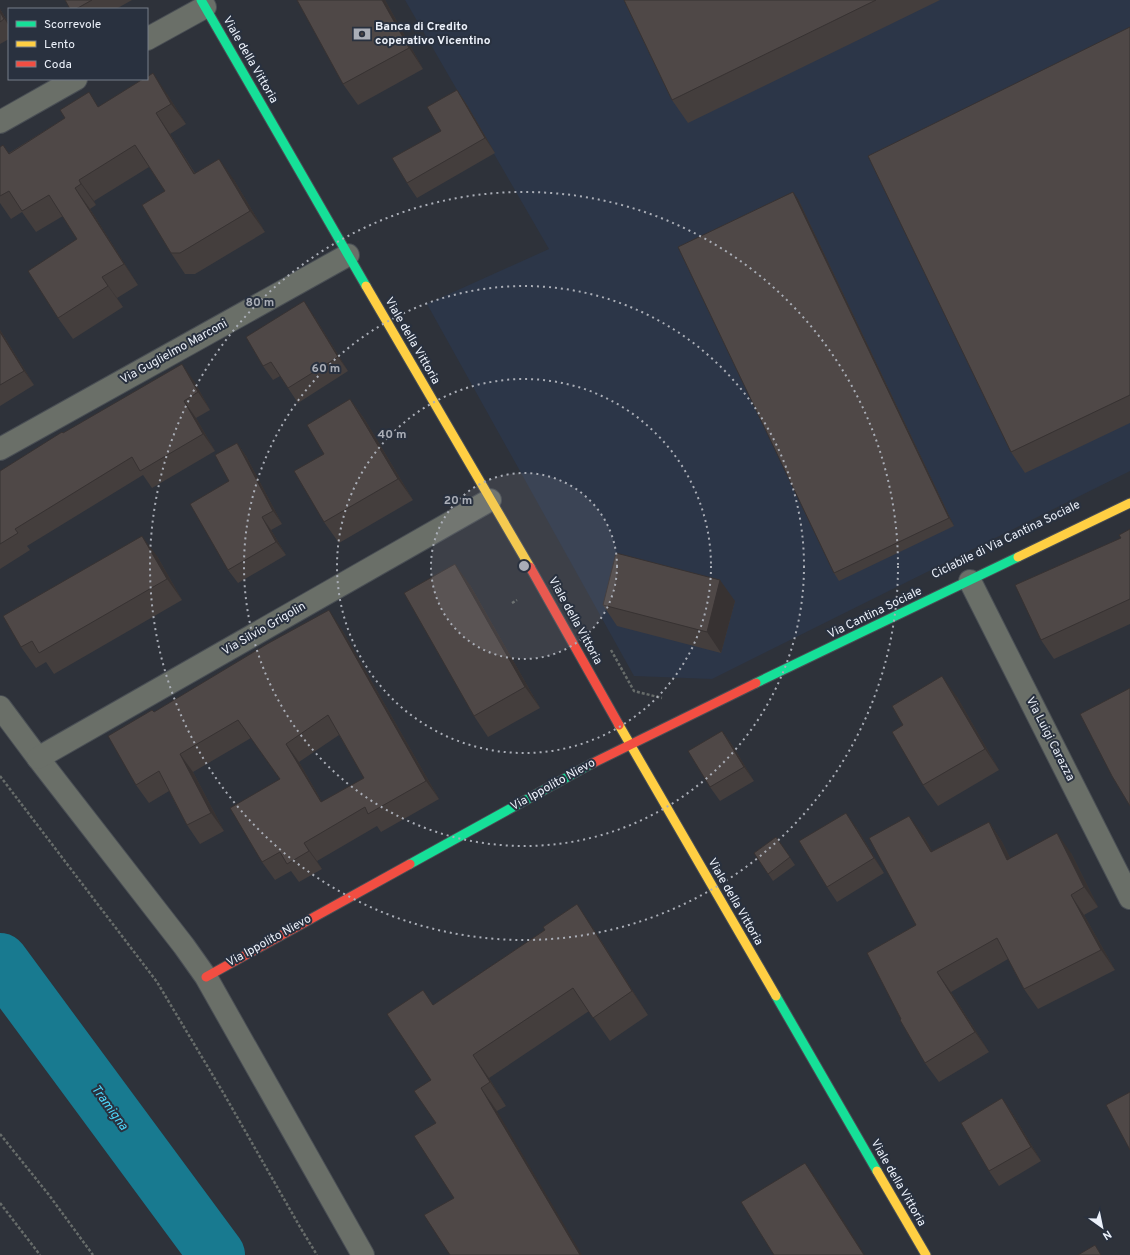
<svg xmlns="http://www.w3.org/2000/svg" width="1130" height="1255" font-family="Overpass,sans-serif">
<style>
.built{fill:#2c3648}
.lines{fill:none;stroke-linecap:round;stroke-linejoin:round}
.river{stroke:#187a90;stroke-width:56}
.street-casing{stroke:#494e54;stroke-width:24}
.fast-casing{stroke:#494e54;stroke-width:11}
.slow-casing{stroke:#494e54;stroke-width:11}
.jam-casing{stroke:#494e54;stroke-width:11}
.path{stroke:#676c6a;stroke-width:2.5;stroke-dasharray:3 2;stroke-linecap:butt}
.street{stroke:#6a6f68;stroke-width:22}
.fast{stroke:#16e098;stroke-width:9}
.slow{stroke:#ffcf43;stroke-width:9}
.jam{stroke:#f24e42;stroke-width:9}
.wall{fill:#443e3d;fill-rule:evenodd}
.shaded-wall{fill:#373232}
.building{fill:#4f4847;stroke:#373232;fill-rule:evenodd}
.ring{fill:none;stroke:#aaaeb7;stroke-width:2;stroke-dasharray:2 4}
.labels{text-anchor:middle;dominant-baseline:central;stroke-width:4;stroke-linejoin:round;paint-order:stroke}
.poi-label{font-size:12px;font-weight:bold;fill:#ecf1fa;stroke:#29313f;text-anchor:start}
.street-label{font-size:12px;fill:#ecf1fa;stroke:#29313f}
.water-label{font-size:13px;font-style:italic;fill:#4dd6f9;stroke:#29313f}
.centre{fill:#aaaeb7;stroke:#29313f;stroke-width:2}
.ring-label{font-size:12px;text-anchor:middle;font-weight:bold;fill:#aaaeb7;stroke:#29313f;stroke-width:4;stroke-linejoin:round;paint-order:stroke}
</style>
<rect width="100%" height="100%" fill="#2e323a"/>
<!-- built -->
<path class="built" d="M405,0H1130V471L712,679L634,676L427,304L549,249Z"/>
<g class="lines">
<!-- river -->
<path class="river" d="M0,961L217,1255"/>
<!-- street casing -->
<g class="street-casing">
<g id="street">
<path d="M147,39L205,7"/>
<path d="M0,122L76,79"/>
<path d="M0,449L348,255"/>
<path d="M970,581L1130,898"/>
<path d="M0,707L38,758L184,946L206,977L363,1255"/>
<path d="M38,758L490,500"/>
</g>
</g>
<!-- fast casing -->
<g class="fast-casing">
<g id="fast">
<path d="M201,0L366,286"/>
<path d="M756,683L1018,557"/>
<path d="M410,864L591,764"/>
<path d="M776,996L877,1171"/>
</g>
</g>
<!-- slow casing -->
<g class="slow-casing">
<g id="slow">
<path d="M366,286L530,567"/>
<path d="M1018,557L1130,503"/>
<path d="M619,725L776,996"/>
<path d="M877,1171L926,1255"/>
</g>
</g>
<!-- jam casing -->
<g class="jam-casing">
<g id="jam">
<path d="M530,567L619,725"/>
<path d="M591,764L756,683"/>
<path d="M206,977L410,864"/>
</g>
</g>
<!-- path -->
<g class="path">
<path d="M512,603L517,600"/>
<path d="M611,650L634,691L662,698"/>
<path d="M0,776L157,982L224,1094L300,1227L317,1255"/>
<path d="M0,1134L49,1195L93,1255"/>
<path d="M0,1203L40,1255"/>
</g>
<!-- street -->
<use href="#street" class="street"/>
<!-- fast -->
<use href="#fast" class="fast"/>
<!-- slow -->
<use href="#slow" class="slow"/>
<!-- jam -->
<use href="#jam" class="jam"/>
</g>
<!-- wall -->
<g class="wall">
<path d="M65,0H132L116,9H70Z"/>
<path d="M297,0H385L423,69L358,105L343,84Z"/>
<path d="M624,0H940L688,123L672,100Z"/>
<path d="M0,9L9,24V39L0,44Z"/>
<path d="M1130,27V423L1025,473L1011,452Z"/>
<path d="M457,90L467,105L495,153L417,198L407,183L441,131Z"/>
<path d="M167,94L186,124L170,134L195,173L234,180L265,232L195,274H185L171,253L165,191L149,167L94,201L96,205L90,209L138,285L117,298L123,307L73,339L58,318L77,239L63,216L36,232L22,212L11,219L0,203V147L9,153L65,118L99,107Z"/>
<path d="M798,199L954,526L839,581L834,573Z"/>
<path d="M314,316L348,371L298,403L280,376L273,380L263,366Z"/>
<path d="M0,330L34,385L0,406Z"/>
<path d="M194,381L210,410L196,418L215,451L152,488L143,475L27,546L30,550L0,569V471L63,433Z"/>
<path d="M350,399L365,420L413,500L339,543L324,522V454Z"/>
<path d="M237,443L246,456L282,524L271,530L286,555L238,583L228,570L229,481Z"/>
<path d="M1130,529V624L1054,659L1041,640L1121,538Z"/>
<path d="M157,556L182,600L54,674L46,662L36,668L21,647Z"/>
<path d="M470,585L540,708L488,737L474,716Z"/>
<path d="M735,601L721,653L617,626L603,605Z"/>
<path d="M341,628L439,799L381,832L377,826L317,861L322,869L299,882L291,871L275,880L262,862L280,779L251,738L193,772L224,831L200,844L187,825L169,791L149,803L136,785L154,712ZM339,735L364,778L322,802L299,762Z"/>
<path d="M957,697L999,770L938,806L923,785Z"/>
<path d="M722,731L732,745L754,781L720,801L710,787Z"/>
<path d="M989,822L1002,842L1010,858L1071,853L1098,907L1084,915L1115,970L1038,1009L1024,989L1008,959L951,992L989,1052L939,1082L925,1063L901,1019L916,925L923,835L932,851Z"/>
<path d="M856,827L884,873L837,902L827,887Z"/>
<path d="M776,837L795,865L773,881L754,853Z"/>
<path d="M593,928L648,1015L610,1041L589,1011L489,1078L506,1106L497,1111L454,1198L436,1123L431,1080L433,1005L545,930Z"/>
<path d="M1002,1098L1012,1113L1041,1161L999,1186L989,1171Z"/>
</g>
<!-- shaded-wall -->
<g class="shaded-wall">
<path d="M382,0H385L423,69L409,48Z"/>
<path d="M0,9L9,24V26L0,12Z"/>
<path d="M153,73L167,94L186,124L171,104Z"/>
<path d="M457,90L467,105L495,153L485,138Z"/>
<path d="M156,113L170,134L208,195L194,174Z"/>
<path d="M219,159L234,180L265,232L250,211Z"/>
<path d="M79,180L94,201L96,205L81,184Z"/>
<path d="M75,188L90,209L138,285L124,264Z"/>
<path d="M793,192L798,199L954,526L949,518Z"/>
<path d="M102,277L117,298L123,307L108,286Z"/>
<path d="M304,301L314,316L348,371L338,357Z"/>
<path d="M0,330L3,335L34,385L24,371L0,332Z"/>
<path d="M182,364L194,381L210,410L198,392Z"/>
<path d="M350,399L365,420L413,500L398,479Z"/>
<path d="M184,401L196,418L215,451L203,434Z"/>
<path d="M237,443L246,456L282,524L273,511Z"/>
<path d="M262,517L271,530L286,555L276,542Z"/>
<path d="M142,536L157,556L182,600L167,579Z"/>
<path d="M455,564L470,585L540,708L525,687Z"/>
<path d="M720,580L735,601L721,653L707,632Z"/>
<path d="M329,610L341,628L439,799L426,781Z"/>
<path d="M942,676L957,697L999,770L985,749Z"/>
<path d="M722,731L732,745L754,781L744,767Z"/>
<path d="M286,744L299,762L333,821L321,802Z"/>
<path d="M180,754L193,772L224,831L211,813Z"/>
<path d="M846,813L856,827L884,873L874,858Z"/>
<path d="M909,816L923,835L944,872L931,852Z"/>
<path d="M989,822L1002,842L1021,880L1007,860Z"/>
<path d="M1057,833L1071,853L1098,907L1084,887Z"/>
<path d="M304,843L317,861L322,869L309,851Z"/>
<path d="M1071,895L1084,915L1115,970L1101,950Z"/>
<path d="M577,904L593,928L648,1015L632,991Z"/>
<path d="M937,972L951,992L989,1052L975,1032Z"/>
<path d="M473,1055L489,1078L506,1106L490,1082Z"/>
<path d="M481,1088L497,1111L582,1255H580Z"/>
<path d="M1002,1098L1012,1113L1041,1161L1031,1147Z"/>
<path d="M805,1163L819,1182L865,1255H864Z"/>
</g>
<!-- building -->
<g class="building">
<path d="M65,0H92L76,9H70Z"/>
<path d="M297,0H382L409,48L343,84Z"/>
<path d="M624,0H876L672,100Z"/>
<path d="M0,12L4,19L0,22Z"/>
<path d="M1130,27V395L1011,452L868,156Z"/>
<path d="M153,73L171,104L156,113L194,174L219,159L250,211L180,253H171L142,205L165,191L135,145L79,180L81,184L75,188L124,264L102,277L108,286L58,318L28,271L77,239L49,195L22,211L9,191L0,196V147L3,145L9,154L65,118L60,110L89,92L98,107L143,79H147V77Z"/>
<path d="M457,90L485,138L407,183L392,158L441,131L427,107Z"/>
<path d="M793,192L949,518L834,573L678,247Z"/>
<path d="M304,301L338,357L288,388L271,362L263,366L246,337Z"/>
<path d="M0,332L24,371L0,385Z"/>
<path d="M182,364L198,392L184,401L203,434L140,471L132,457L15,529L18,533L0,544V471L62,432L63,433Z"/>
<path d="M350,399L398,479L324,522L294,471L324,454L307,425Z"/>
<path d="M237,443L273,511L262,517L276,542L228,570L190,504L229,481L215,455Z"/>
<path d="M1130,529V599L1041,640L1015,585L1121,538L1119,535Z"/>
<path d="M142,536L167,579L39,653L32,641L21,647L3,616Z"/>
<path d="M616,553L720,580L707,632L603,605Z"/>
<path d="M455,564L525,687L474,716L404,593Z"/>
<path d="M329,610L426,781L368,814L365,807L304,843L309,851L287,864L280,852L262,862L230,808L280,779L238,720L180,754L211,813L187,825L159,771L136,785L108,736L152,710L154,712L267,644ZM328,715L364,778L321,802L286,744Z"/>
<path d="M942,676L985,749L923,785L892,732L903,725L892,706Z"/>
<path d="M1130,688V806L1112,776L1080,714Z"/>
<path d="M722,731L744,767L710,787L688,751Z"/>
<path d="M846,813L874,858L827,887L799,841Z"/>
<path d="M909,816L931,852L989,822L1007,860L1057,833L1084,887L1071,895L1101,950L1024,989L997,938L937,972L975,1032L925,1063L900,1020L901,1019L867,953L916,925L869,838Z"/>
<path d="M776,837L790,857L768,874L754,853Z"/>
<path d="M577,904L632,991L593,1018L573,988L473,1055L490,1082L481,1088L580,1255H450L424,1215L454,1198L414,1136L436,1123L414,1091L431,1080L387,1014L423,990L433,1005L545,930L543,927Z"/>
<path d="M1130,1092V1150L1106,1105Z"/>
<path d="M1002,1098L1031,1147L989,1171L961,1123Z"/>
<path d="M805,1163L864,1255H774L741,1202Z"/>
<path d="M1095,1245L1101,1255H1078Z"/>
</g>
<!-- distance rings -->
<circle cx="524" cy="566" r="93" fill="#aaaeb7" fill-opacity=".12"/>
<g class="ring">
<circle cx="524" cy="566" r="93"/>
<circle cx="524" cy="566" r="187"/>
<circle cx="524" cy="566" r="280"/>
<circle cx="524" cy="566" r="374"/>
</g>
<!-- icons -->
<defs>
<g id="bank-bare" transform="scale(1.38)"><path d="M-6-4H6V4H-6ZM0-2.3a2.3 2.3 0 1 0 0 4.6a2.3 2.3 0 1 0 0-4.6Z" fill="#aaaeb7" stroke="#29313f" stroke-width="2.5" paint-order="stroke"/></g>
</defs>
<g fill-rule="evenodd">
<use href="#bank-bare" x="362" y="34"/>
</g>
<g class="labels">
<!-- poi labels -->
<g class="poi-label">
<text x="375" y="27">Banca di Credito<tspan x="375" dy="14">coperativo Vicentino</tspan></text>
</g>
<!-- street labels -->
<g class="street-label">
<text transform="translate(250 60) rotate(60)">Viale della Vittoria</text>
<text transform="translate(412 341) rotate(60)">Viale della Vittoria</text>
<text transform="translate(174 352) rotate(-29)">Via Guglielmo Marconi</text>
<text transform="translate(1006 540) rotate(-26)">Ciclabile di Via Cantina Sociale</text>
<text transform="translate(875 613) rotate(-26)">Via Cantina Sociale</text>
<text transform="translate(575 621) rotate(61)">Viale della Vittoria</text>
<text transform="translate(264 629) rotate(-30)">Via Silvio Grigolin</text>
<text transform="translate(1050 739) rotate(63)">Via Luigi Carazza</text>
<text transform="translate(553 785) rotate(-29)">Via Ippolito Nievo</text>
<text transform="translate(735 902) rotate(60)">Viale della Vittoria</text>
<text transform="translate(269 941) rotate(-29)">Via Ippolito Nievo</text>
<text transform="translate(898 1183) rotate(60)">Viale della Vittoria</text>
</g>
<!-- water labels -->
<g class="water-label">
<text transform="translate(109 1108) rotate(54)">Tramigna</text>
</g>
</g>
<circle cx="524" cy="566" r="6" class="centre"/>
<g class="ring-label">
<text x="260" y="306">80 m</text>
<text x="326" y="372">60 m</text>
<text x="392" y="438">40 m</text>
<text x="458" y="504">20 m</text>
</g>
<!-- legend -->
<rect x="8" y="8" width="140" height="72" fill="#29313f" stroke="#777e8a"/>
<rect x="16" y="21" width="20" height="6" fill="#16e098" stroke="#777e8a"/>
<text x="44" y="28" font-size="12" fill="#ecf1fa">Scorrevole</text>
<rect x="16" y="41" width="20" height="6" fill="#ffcf43" stroke="#777e8a"/>
<text x="44" y="48" font-size="12" fill="#ecf1fa">Lento</text>
<rect x="16" y="61" width="20" height="6" fill="#f24e42" stroke="#777e8a"/>
<text x="44" y="68" font-size="12" fill="#ecf1fa">Coda</text>
<!-- north arrow -->
<g transform="translate(1102 1227) rotate(147)" stroke="#29313f" stroke-width="3" paint-order="stroke">
<path d="M0-3L7 15L0 10L-7 15Z" fill="#ecf1fa"/>
<text y="-6" font-size="11" font-weight="bold" text-anchor="middle" fill="#ecf1fa">N</text>
</g>
</svg>
